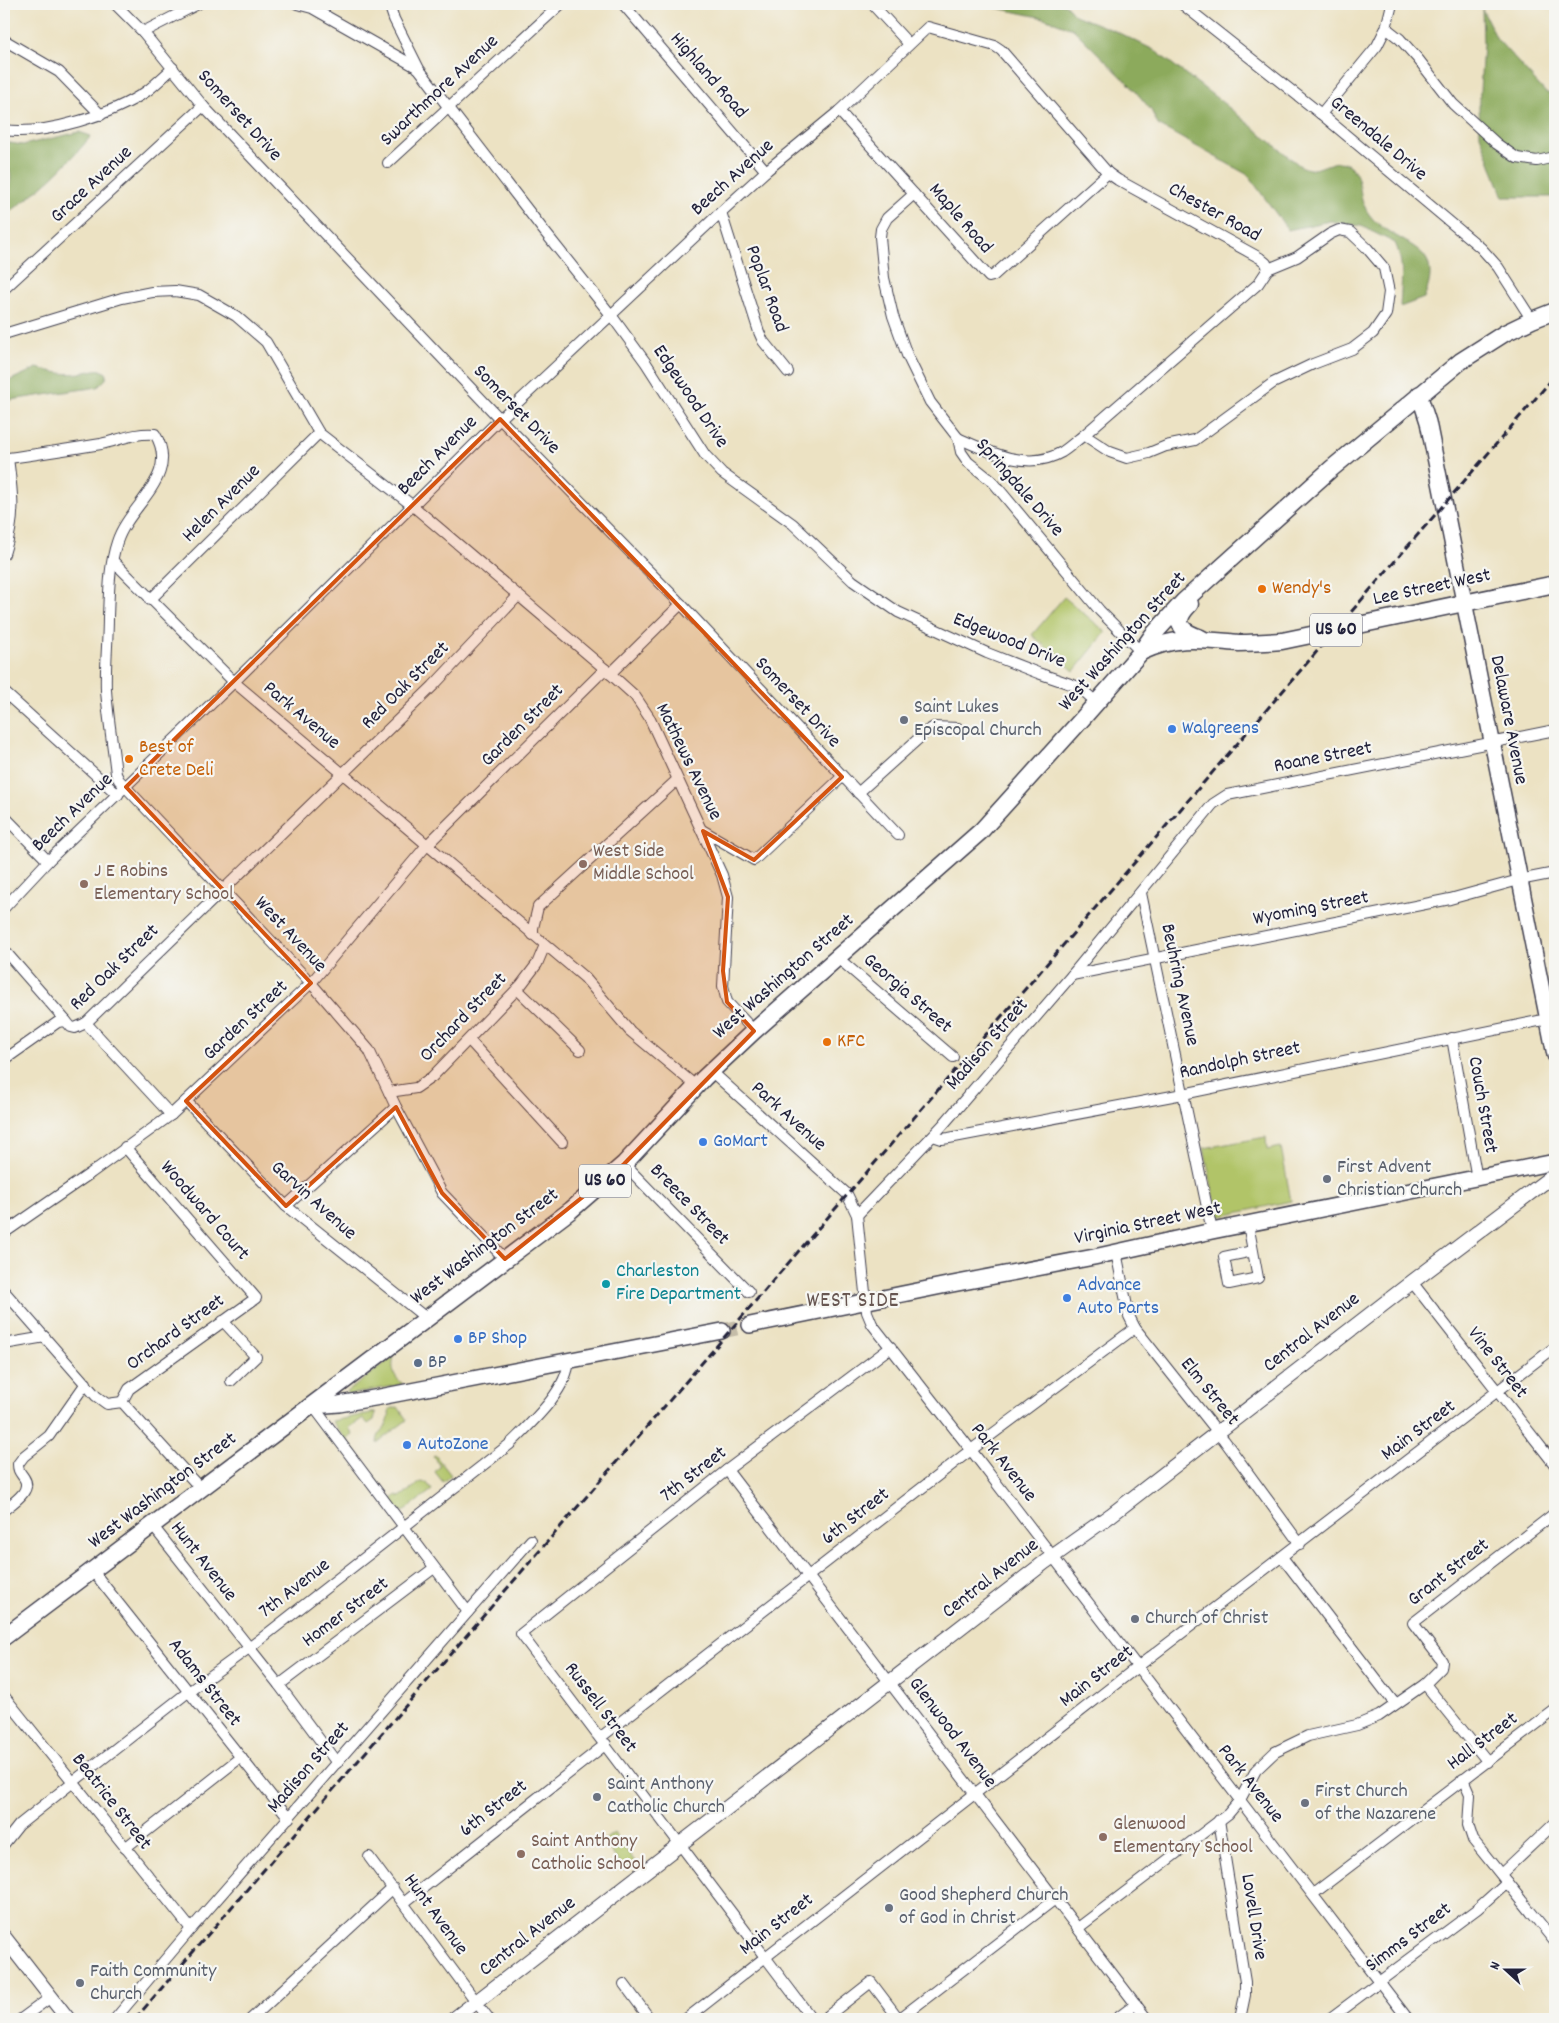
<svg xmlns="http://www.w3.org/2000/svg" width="1559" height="2023" font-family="Dekko,sans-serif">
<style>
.green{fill:#b1c467;stroke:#6a7351}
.forest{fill:#8caa5c;stroke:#57664c}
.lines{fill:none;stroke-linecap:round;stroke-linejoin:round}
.secondary-tunnel{stroke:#c4bca8;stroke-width:15;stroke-dasharray:15 8;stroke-linecap:butt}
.minor-casing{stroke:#403f4f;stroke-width:12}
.tertiary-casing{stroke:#403f4f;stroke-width:16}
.secondary-casing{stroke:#403f4f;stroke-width:18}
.primary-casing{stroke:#403f4f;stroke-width:19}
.minor{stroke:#fff;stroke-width:10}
.tertiary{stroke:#fff;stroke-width:14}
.secondary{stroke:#fff;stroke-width:15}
.primary{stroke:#fff;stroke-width:16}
.rail{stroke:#22223b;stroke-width:3;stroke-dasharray:8 4;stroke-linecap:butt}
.marked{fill:#d45411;fill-opacity:0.2;stroke:#d45411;stroke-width:4;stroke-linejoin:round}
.food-dot{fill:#e8710a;stroke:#f6f6f2;stroke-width:2}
.worship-dot{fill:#6b7280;stroke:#f6f6f2;stroke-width:2}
.shop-dot{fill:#3f7fe0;stroke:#f6f6f2;stroke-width:2}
.education-dot{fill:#8d6e63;stroke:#f6f6f2;stroke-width:2}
.culture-dot{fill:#0f9aa8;stroke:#f6f6f2;stroke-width:2}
.service-dot{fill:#5c6f8a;stroke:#f6f6f2;stroke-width:2}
.labels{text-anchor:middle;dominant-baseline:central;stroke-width:4.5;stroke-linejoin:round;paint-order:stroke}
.shield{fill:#f6f6f2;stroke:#626272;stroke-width:1}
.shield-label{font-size:19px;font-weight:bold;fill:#22223b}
.street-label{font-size:20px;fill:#22223b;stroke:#f6f6f2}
.food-label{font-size:20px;fill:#c56008;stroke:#f6f6f2;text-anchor:start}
.worship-label{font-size:20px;fill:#5b616d;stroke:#f6f6f2;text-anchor:start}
.shop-label{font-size:20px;fill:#366cbe;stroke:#f6f6f2;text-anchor:start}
.education-label{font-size:20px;fill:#785e54;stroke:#f6f6f2;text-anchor:start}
.culture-label{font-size:20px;fill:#0d838f;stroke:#f6f6f2;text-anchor:start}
.service-label{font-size:20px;fill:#4e5e75;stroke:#f6f6f2;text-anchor:start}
.quarter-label{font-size:22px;letter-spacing:1px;fill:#675651;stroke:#f6f6f2}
</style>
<rect width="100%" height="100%" fill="#f6f6f2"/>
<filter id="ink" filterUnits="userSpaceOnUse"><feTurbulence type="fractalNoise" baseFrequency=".02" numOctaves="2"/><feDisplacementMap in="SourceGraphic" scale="10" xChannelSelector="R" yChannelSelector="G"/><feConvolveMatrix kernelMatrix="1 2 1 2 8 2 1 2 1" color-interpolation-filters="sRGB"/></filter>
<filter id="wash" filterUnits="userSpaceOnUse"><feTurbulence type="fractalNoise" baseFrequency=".0096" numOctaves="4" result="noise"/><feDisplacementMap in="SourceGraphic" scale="20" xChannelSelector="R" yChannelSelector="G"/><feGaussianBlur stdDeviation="1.12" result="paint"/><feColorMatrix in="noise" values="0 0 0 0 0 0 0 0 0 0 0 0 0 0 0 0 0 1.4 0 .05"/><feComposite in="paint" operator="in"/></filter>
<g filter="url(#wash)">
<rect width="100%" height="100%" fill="#ece2c3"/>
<!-- green -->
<g class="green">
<path d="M1064,597L1106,632L1074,671L1032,635Z"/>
<path d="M1266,1137L1267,1150L1281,1147L1291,1201L1218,1217L1204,1148Z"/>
<path d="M394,1356C391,1368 393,1377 403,1384L348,1395L347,1392Z"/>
<path d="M398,1407L407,1420L377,1443C377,1429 392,1428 389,1409Z"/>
<path d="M376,1412L374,1420L368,1424L363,1418L349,1428L353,1435L347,1439L391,1500L397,1495L400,1497L421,1482L427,1483L432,1490L403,1512L396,1509L332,1421Z"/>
<path d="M435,1455L451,1475L443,1482L435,1472L440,1466L433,1456Z"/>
<path d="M614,1833L636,1863L626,1871L603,1841Z"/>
</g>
<!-- forest -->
<g class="forest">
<path d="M990,4H1065L1075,15L1115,31L1154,50L1222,102L1299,165C1303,167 1309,170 1313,169C1324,168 1336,158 1347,164C1362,173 1358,191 1364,205C1375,234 1417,240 1427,260C1433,273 1429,286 1424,298L1400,307C1401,285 1405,264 1395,243L1361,226L1330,221L1288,230L1248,175L1158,125L1151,110L1131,86L1073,29L1044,18L997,8Z"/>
<path d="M1482,9L1497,39L1545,92L1555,96V197H1503L1480,135L1479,107L1483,44Z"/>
<path d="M79,132L91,136C66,167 37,193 4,216V195C13,185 13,171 4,161V142L23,145Z"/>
<path d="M37,368C53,372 68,376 85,372C94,371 99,366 107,374L106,379L98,387L4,401V383Z"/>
</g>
</g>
<g filter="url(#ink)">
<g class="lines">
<!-- secondary-tunnel -->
<path class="secondary-tunnel" d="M722,1331L750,1325"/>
<!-- minor casing -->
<g class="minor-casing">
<g id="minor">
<path d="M115,4L143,32L203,106L500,419L681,604L898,835"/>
<path d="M297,4L312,8L418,68"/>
<path d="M389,4L394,19L419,69L544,231L611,315L646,363L705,455L722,473L793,524L853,581L898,612L987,653L1038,673L1079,687L1096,702"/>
<path d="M623,4L766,171"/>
<path d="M872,4L909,44"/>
<path d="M1182,4L1321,114L1481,248L1498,267L1532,320"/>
<path d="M1386,28L1400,39L1418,59L1453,104L1497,144L1517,158L1537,161L1555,157"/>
<path d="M143,32L198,4"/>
<path d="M4,40L59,72L101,115"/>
<path d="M839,111L989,277L993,276L1108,173"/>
<path d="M1321,114L1377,46L1386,28L1392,4"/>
<path d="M4,130C44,136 114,114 147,91C156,84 164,76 173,68"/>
<path d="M388,163L561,4"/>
<path d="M914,194L887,218L881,229L880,237L884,278L893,316L907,355L930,402L958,438L961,452L968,462L993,482L1100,611L1141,652"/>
<path d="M721,212L759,332L763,341L788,372"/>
<path d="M4,289L203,106"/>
<path d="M4,334L122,298L152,292L175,291L199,295L215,304L236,316L266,342L319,433L413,506L605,669L635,696L649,717L722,875L728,897L723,986L727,1002L754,1031"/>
<path d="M1084,435L1110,452L1127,458L1149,453L1166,446L1195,440L1273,383L1313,364L1352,349L1373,333L1386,314L1389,292L1384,268L1367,248L1350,232L1339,230L1330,234L1297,257L1268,269"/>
<path d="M4,457L8,458C39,454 70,449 101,444C119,440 136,432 155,434C181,477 129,504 117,542C109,566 109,592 108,617C108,641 105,666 106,690C108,718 113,746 116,774L119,780L311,983L369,1050L396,1107L442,1193L505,1259"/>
<path d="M4,554C16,517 13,496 8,458"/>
<path d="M113,561L234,682L585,978L630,1031L696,1086"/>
<path d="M150,600L319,433"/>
<path d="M610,674L681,604"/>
<path d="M4,692L118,795"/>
<path d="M858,793L927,731L934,727L958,728"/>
<path d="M4,816L48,861"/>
<path d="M702,830L754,860L842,777"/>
<path d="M1141,893L1212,1231"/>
<path d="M4,908L48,861L234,682L500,419L721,212L766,171L839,111L928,27L995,46L1001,50L1108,173L1118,180L1260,258L1266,263L1268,269L1258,284L1084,435C1077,440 1070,447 1062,452C1028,472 990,452 958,438"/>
<path d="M533,935V928L538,907L677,780"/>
<path d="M4,950L66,1021"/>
<path d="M838,958L953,1057"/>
<path d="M1072,975L1450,899L1519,880L1555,873"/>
<path d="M517,989L580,1050"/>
<path d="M86,1023L171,1115"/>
<path d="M1452,1038L1477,1179"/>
<path d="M469,1040L562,1142"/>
<path d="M4,1060L58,1022L66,1021L71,1027L75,1028L86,1023L433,686L518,596"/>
<path d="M711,1071L847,1194L857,1215L867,1312L872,1324L971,1450L1408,2019"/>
<path d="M389,1092L416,1088L432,1077L521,985L537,964L545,945"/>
<path d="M186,1101L286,1206L426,1318"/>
<path d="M933,1136L942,1139L949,1138L1183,1094L1548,1019"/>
<path d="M624,1164L749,1292"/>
<path d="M286,1206L396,1107"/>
<path d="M857,1215L942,1126L1072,975L1213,804L1227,795L1555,730"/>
<path d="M1248,1224L1258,1278L1229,1284L1224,1257L1253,1251"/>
<path d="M4,1233L91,1173L171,1115L186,1101L311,983L427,845L605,669"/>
<path d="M1116,1252L1129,1316L1135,1328L1224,1440L1300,1544"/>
<path d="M1412,1282L1555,1465"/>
<path d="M4,1291L96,1396L107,1404L122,1402L201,1489"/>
<path d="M223,1321L256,1357L231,1381"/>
<path d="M4,1344L45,1337"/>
<path d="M122,1402L129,1389L256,1298L125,1147"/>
<path d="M313,1406L468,1612"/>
<path d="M727,1470L1147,2019"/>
<path d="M4,1510C12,1503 33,1491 24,1478C20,1472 18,1471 18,1464L24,1456L49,1436L86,1383"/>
<path d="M152,1525L279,1685L337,1763"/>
<path d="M1282,1557L1395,1704"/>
<path d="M92,1570L289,1818"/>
<path d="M1425,1684L1488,1762"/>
<path d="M279,1685L434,1568"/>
<path d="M4,1696L191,1929"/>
<path d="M601,1737L963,1456L1135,1328"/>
<path d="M1463,1779L1470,1795L1468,1825L1473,1840L1555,1942"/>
<path d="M1219,1820L1245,1982V1995L1240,2019"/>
<path d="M4,1844L19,1825L73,1782L183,1696L249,1648L510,1444C531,1423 567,1391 569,1360"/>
<path d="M125,1848L241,1757"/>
<path d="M369,1857L489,2019"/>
<path d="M1501,1874L1555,1823"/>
<path d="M1313,1894L1555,1710"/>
<path d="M405,1902L606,1744"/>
<path d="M1078,1928L1228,1814L1240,1800L1256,1770L1275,1752L1308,1736L1357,1725L1379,1716L1425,1684L1441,1668L1442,1661L1413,1623L1555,1513"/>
<path d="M624,1984L650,2019"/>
<path d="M21,2019L51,1997"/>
<path d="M115,2019L191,1929L531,1540"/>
<path d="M251,2019L393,1888"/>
<path d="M686,2019L1136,1668L1555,1347"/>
<path d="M812,2019L521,1634L727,1470L891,1347"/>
<path d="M824,2019L871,1982L899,2019"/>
<path d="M899,2019L1055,1899"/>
<path d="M1116,2019L1136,2004"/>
<path d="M1329,2019L1477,1909L1507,1882"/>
</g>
</g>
<!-- tertiary casing -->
<g class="tertiary-casing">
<g id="tertiary">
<path d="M4,1937L68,2019"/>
<path d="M454,2019L1045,1562L1111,1515L1412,1282L1555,1174"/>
</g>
</g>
<!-- secondary casing -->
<g class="secondary-casing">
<g id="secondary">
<path d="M1419,394L1428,422L1555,1055"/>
<path d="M750,1325L942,1286L1094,1257L1212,1231L1555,1162"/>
<path d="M313,1406L339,1404L380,1397L722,1331"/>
</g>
</g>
<!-- primary casing -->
<g class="primary-casing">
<g id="primary">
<path d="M1190,604C1172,622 1180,631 1201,638"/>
<path d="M1141,652C1178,635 1201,640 1239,643C1253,643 1268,642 1282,641L1555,584"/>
<path d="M4,1637L571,1210L624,1164L704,1078L754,1031L981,831L1083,718L1141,652L1152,636L1184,601L1331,469L1461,361L1505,333L1532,320L1555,311"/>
</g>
</g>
<!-- minor -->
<use href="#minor" class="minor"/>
<!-- tertiary -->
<use href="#tertiary" class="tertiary"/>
<!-- secondary -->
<use href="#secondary" class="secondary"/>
<!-- primary -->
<use href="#primary" class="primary"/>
<!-- rail -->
<path class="rail" d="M135,2019L1555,376"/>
</g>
</g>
<!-- marked area -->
<path class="marked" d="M500,419L842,777L754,860L703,831L728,897L723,971L727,1002L754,1031L624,1164L505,1259L442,1193L396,1107L286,1206L186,1101L311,983L126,787Z"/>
<!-- markers -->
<g class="food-dot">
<circle cx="1262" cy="589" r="5"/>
<circle cx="129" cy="759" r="5"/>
<circle cx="827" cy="1042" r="5"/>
</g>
<g class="worship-dot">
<circle cx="904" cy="720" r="5"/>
<circle cx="1327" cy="1179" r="5"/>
<circle cx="1135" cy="1619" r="5"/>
<circle cx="597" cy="1797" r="5"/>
<circle cx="1305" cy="1803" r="5"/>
<circle cx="889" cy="1908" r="5"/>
<circle cx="80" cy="1983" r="5"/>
</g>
<g class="shop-dot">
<circle cx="1172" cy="729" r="5"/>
<circle cx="703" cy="1142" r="5"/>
<circle cx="1067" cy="1298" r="5"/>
<circle cx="458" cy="1339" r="5"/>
<circle cx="407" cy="1445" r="5"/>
</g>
<g class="education-dot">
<circle cx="583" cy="864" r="5"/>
<circle cx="84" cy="884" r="5"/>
<circle cx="1103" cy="1837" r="5"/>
<circle cx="521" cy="1854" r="5"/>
</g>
<circle class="culture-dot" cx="606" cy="1284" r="5"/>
<circle class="service-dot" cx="418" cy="1363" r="5"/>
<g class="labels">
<!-- shield labels -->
<g class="shield">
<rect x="1310" y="613.5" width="52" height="33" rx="4"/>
<rect x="579" y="1164.5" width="52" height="33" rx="4"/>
</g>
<g class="shield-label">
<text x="1336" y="630">US 60</text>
<text x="605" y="1181">US 60</text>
</g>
<!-- street labels -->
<g class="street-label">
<text transform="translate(708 76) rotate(49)">Highland Road</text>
<text transform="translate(440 91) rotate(-43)">Swarthmore Avenue</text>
<text transform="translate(239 116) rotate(48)">Somerset Drive</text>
<text transform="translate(1378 139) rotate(40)">Greendale Drive</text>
<text transform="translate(733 178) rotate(-42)">Beech Avenue</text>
<text transform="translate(92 185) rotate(-43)">Grace Avenue</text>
<text transform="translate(1214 213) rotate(29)">Chester Road</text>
<text transform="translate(960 219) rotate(49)">Maple Road</text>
<text transform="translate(766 289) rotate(70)">Poplar Road</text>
<text transform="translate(690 397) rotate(56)">Edgewood Drive</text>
<text transform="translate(516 410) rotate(46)">Somerset Drive</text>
<text transform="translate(438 456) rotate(-45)">Beech Avenue</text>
<text transform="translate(1019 488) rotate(49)">Springdale Drive</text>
<text transform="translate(222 504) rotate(-45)">Helen Avenue</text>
<text transform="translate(1432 588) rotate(-12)">Lee Street West</text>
<text transform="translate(1009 641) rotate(22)">Edgewood Drive</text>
<text transform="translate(1123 642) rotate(-48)">West Washington Street</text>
<text transform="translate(406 686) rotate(-45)">Red Oak Street</text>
<text transform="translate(797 703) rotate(47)">Somerset Drive</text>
<text transform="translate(301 716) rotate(40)">Park Avenue</text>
<text transform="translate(1508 720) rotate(79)">Delaware Avenue</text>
<text transform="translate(523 726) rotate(-45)">Garden Street</text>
<text transform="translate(1323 758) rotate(-11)">Roane Street</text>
<text transform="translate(688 762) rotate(64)">Mathews Avenue</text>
<text transform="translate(73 813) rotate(-44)">Beech Avenue</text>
<text transform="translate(1311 909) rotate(-11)">Wyoming Street</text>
<text transform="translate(290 935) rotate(47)">West Avenue</text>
<text transform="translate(115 968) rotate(-44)">Red Oak Street</text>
<text transform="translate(784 977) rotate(-41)">West Washington Street</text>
<text transform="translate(1179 985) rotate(78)">Beuhring Avenue</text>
<text transform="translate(907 994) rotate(41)">Georgia Street</text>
<text transform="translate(464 1018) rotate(-46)">Orchard Street</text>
<text transform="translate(246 1021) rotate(-43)">Garden Street</text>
<text transform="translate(988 1045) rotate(-49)">Madison Street</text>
<text transform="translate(1240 1061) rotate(-12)">Randolph Street</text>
<text transform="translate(1482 1105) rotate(80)">Couch Street</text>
<text transform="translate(788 1117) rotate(42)">Park Avenue</text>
<text transform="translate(313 1201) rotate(42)">Garvin Avenue</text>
<text transform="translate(689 1205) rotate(46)">Breece Street</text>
<text transform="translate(204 1211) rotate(49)">Woodward Court</text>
<text transform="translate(1148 1224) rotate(-12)">Virginia Street West</text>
<text transform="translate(485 1247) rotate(-37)">West Washington Street</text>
<text transform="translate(176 1333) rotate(-36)">Orchard Street</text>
<text transform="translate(1312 1333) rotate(-38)">Central Avenue</text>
<text transform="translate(1497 1363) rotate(52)">Vine Street</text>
<text transform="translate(1209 1392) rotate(51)">Elm Street</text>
<text transform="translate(1419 1431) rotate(-37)">Main Street</text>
<text transform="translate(1003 1463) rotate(52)">Park Avenue</text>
<text transform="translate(694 1475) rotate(-38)">7th Street</text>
<text transform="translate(163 1491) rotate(-37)">West Washington Street</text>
<text transform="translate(856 1517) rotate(-38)">6th Street</text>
<text transform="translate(203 1562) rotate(52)">Hunt Avenue</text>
<text transform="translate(1449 1573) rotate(-38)">Grant Street</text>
<text transform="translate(991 1579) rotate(-38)">Central Avenue</text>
<text transform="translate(295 1589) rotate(-38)">7th Avenue</text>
<text transform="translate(346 1613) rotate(-37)">Homer Street</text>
<text transform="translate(1097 1677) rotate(-38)">Main Street</text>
<text transform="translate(204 1683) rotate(52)">Adams Street</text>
<text transform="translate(600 1708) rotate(53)">Russell Street</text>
<text transform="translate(952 1733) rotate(53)">Glenwood Avenue</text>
<text transform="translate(1483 1742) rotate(-37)">Hall Street</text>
<text transform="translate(309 1768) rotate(-49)">Madison Street</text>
<text transform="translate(1250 1784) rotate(52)">Park Avenue</text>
<text transform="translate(111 1802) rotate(52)">Beatrice Street</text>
<text transform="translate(494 1809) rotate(-38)">6th Street</text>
<text transform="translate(435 1915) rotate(54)">Hunt Avenue</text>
<text transform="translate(1253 1917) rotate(81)">Lovell Drive</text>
<text transform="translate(777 1925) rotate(-38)">Main Street</text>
<text transform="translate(528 1937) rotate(-38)">Central Avenue</text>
<text transform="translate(1409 1938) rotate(-37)">Simms Street</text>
</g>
<!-- food labels -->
<g class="food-label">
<text x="1272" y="589">Wendy's</text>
<text x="139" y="748">Best of<tspan x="139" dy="23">Crete Deli</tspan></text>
<text x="837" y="1042">KFC</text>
</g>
<!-- worship labels -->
<g class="worship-label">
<text x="914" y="708">Saint Lukes<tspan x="914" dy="23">Episcopal Church</tspan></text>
<text x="1337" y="1168">First Advent<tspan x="1337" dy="23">Christian Church</tspan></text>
<text x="1145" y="1619">Church of Christ</text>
<text x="607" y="1785">Saint Anthony<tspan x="607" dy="23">Catholic Church</tspan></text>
<text x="1315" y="1792">First Church<tspan x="1315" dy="23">of the Nazarene</tspan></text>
<text x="899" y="1896">Good Shepherd Church<tspan x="899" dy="23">of God in Christ</tspan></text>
<text x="90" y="1972">Faith Community<tspan x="90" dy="23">Church</tspan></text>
</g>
<!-- shop labels -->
<g class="shop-label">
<text x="1182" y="729">Walgreens</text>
<text x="713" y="1142">GoMart</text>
<text x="1077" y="1286">Advance<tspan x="1077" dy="23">Auto Parts</tspan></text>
<text x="468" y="1339">BP Shop</text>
<text x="417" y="1445">AutoZone</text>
</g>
<!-- education labels -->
<g class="education-label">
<text x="593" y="852">West Side<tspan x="593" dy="23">Middle School</tspan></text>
<text x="94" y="872">J E Robins<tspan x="94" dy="23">Elementary School</tspan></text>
<text x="1113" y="1825">Glenwood<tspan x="1113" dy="23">Elementary School</tspan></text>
<text x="531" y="1842">Saint Anthony<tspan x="531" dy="23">Catholic School</tspan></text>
</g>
<!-- culture labels -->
<g class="culture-label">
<text x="616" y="1272">Charleston<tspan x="616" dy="23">Fire Department</tspan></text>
</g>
<!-- service labels -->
<g class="service-label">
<text x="428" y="1363">BP</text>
</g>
<!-- quarter labels -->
<g class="quarter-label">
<text x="853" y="1301">WEST SIDE</text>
</g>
</g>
<!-- margin -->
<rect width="1559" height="2023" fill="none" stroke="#f6f6f2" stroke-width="20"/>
<!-- north arrow -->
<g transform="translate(1506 1970) rotate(291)" stroke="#f6f6f2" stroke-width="4" paint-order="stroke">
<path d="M0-4L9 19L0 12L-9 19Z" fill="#22223b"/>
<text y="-8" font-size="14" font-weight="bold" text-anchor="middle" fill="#22223b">N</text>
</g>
</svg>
